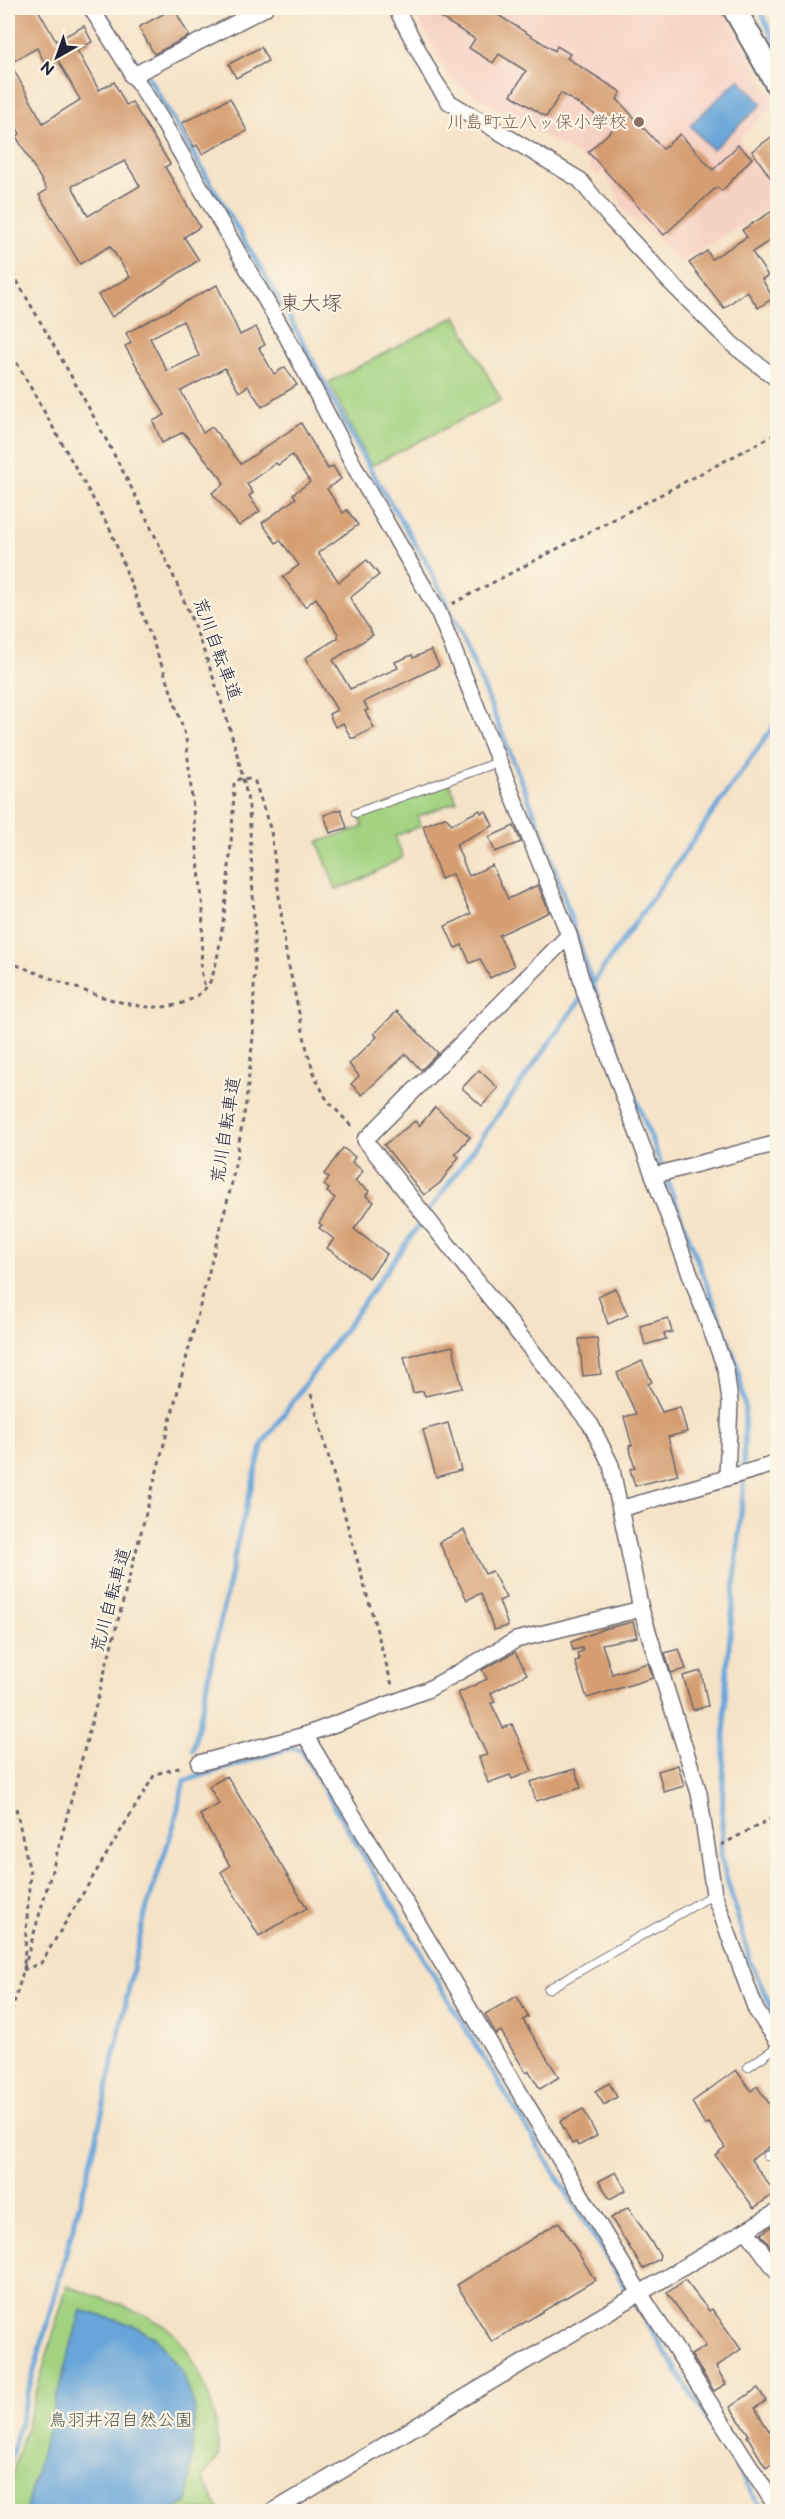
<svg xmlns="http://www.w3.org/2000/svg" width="785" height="2519" font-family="'Balsamiq Sans','Klee One',sans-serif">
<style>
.built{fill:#f6d2c4}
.green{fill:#a3d381;stroke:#627a5e;stroke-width:1.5}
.water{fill:#68a5d9;stroke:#45648a;stroke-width:1.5}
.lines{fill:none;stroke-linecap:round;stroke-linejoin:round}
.stream{stroke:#68a5d9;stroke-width:5}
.building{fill:#d59e72;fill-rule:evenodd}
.service-casing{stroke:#6c666c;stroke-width:10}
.minor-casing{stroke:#6c666c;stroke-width:18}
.primary-casing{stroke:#6c666c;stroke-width:26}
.path{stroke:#6c666c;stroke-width:3;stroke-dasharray:4.5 4.5;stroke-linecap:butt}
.service{stroke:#fff;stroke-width:8}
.minor{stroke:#fff;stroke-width:15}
.primary{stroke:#fff;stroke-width:22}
.education-dot{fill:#8d6e63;stroke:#fcf5e5;stroke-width:2}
.labels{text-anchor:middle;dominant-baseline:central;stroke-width:4.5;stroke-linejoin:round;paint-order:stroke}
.education-label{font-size:18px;fill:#785e54;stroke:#fcf5e5;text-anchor:end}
.street-label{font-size:18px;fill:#22223b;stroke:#fcf5e5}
.park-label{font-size:18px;fill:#495750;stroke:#fcf5e5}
.quarter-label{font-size:21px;fill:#614d4e;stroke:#fcf5e5}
</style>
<rect width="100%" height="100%" fill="#fcf5e5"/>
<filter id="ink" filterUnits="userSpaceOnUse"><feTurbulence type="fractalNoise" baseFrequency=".0167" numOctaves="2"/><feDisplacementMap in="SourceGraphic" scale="12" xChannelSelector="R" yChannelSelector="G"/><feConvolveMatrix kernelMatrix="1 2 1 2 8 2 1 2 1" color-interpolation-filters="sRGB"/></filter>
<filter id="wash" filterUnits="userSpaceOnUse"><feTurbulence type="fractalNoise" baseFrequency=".008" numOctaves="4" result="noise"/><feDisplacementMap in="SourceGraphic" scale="24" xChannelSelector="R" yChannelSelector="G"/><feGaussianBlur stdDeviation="1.35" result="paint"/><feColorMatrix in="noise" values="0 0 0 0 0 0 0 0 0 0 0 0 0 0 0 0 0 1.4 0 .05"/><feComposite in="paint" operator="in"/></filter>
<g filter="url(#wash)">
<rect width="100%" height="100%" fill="#f5e3c8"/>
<!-- built -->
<path class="built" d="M413,8H724L775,104L739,139L777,190V203L679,263L645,224L641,226L626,213L604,172L596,176L587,161L449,80Z"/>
<!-- green -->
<g class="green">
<path d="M456,316L501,400L371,466L329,382Z"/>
<path d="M449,783L457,801L417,817L421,826L395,836L403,857L359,881L336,889L318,842L363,827L359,815Z"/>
<path d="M67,2286C99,2298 137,2308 166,2327C189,2344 206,2384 213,2411C217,2425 217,2442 219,2457L202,2477L220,2511H8V2490Z"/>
</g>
<!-- water -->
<g class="water">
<path d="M739,79L762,104L712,150L690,125Z"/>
<path d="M81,2310L133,2325L156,2338L182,2371L195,2408L188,2502L172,2511H25Z"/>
</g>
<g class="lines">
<!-- stream -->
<g class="stream">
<path d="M102,8L116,35L150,80L292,322L364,459L428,565L465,642L548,847L592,983L737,1364L745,1406L743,1491L726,1680L721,1858L750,1961L778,2022"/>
<path d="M759,8L778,49"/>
<path d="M592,984L778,720"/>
<path d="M193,1750L238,1539L263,1443L583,996"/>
<path d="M8,2467L94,2150L145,1913L174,1825L184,1781L293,1747L302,1751L462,2023L764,2512"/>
</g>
</g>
<g id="blocks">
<!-- building -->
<g class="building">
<path d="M8,8H37L56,41L84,26L92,42L77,50L99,90L114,82L126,105L132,102L170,164L165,167L200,227L184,237L199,260L112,317L98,295L130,277L110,246L80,264L39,195L47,190L16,136L20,134L8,111ZM37,48L46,66L58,60L80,100L43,123L10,63ZM125,161L140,186L88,216L72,186Z"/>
<path d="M174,8L189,36L154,54L139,27Z"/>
<path d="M425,8H487L555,51L557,46L570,54L567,58L621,92L617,99L663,149L680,134L713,170L738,145L752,158L722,191L717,187L664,235L588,152L615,127L561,93L546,117L511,95L526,71L499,54L493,63L469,48L475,39Z"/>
<path d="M261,47L268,61L236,78L229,64Z"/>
<path d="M230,98L247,131L202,154L197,145L194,147L182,123Z"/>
<path d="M777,133V187L752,151Z"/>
<path d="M777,208V236L752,252L768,276L762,279L773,298L758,308L747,291L724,308L689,263L707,251L712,259L747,237L742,230Z"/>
<path d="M217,285L240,335L256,327L265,345L259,348L274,374L285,367L297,385L262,407L248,386L239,392L225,368L181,391L203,433L212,427L241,464L301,423L328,469L333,466L341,479L327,489L343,513L347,510L358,525L318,553L339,582L367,560L379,575L350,598L373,635L333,660L350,689L398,668L395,662L412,655L413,658L431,650L439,666L364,702L368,710L365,711L374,728L354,738H351L343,723L335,727L329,714L337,710L305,658L338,638V634L316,598L305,607L283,577L299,565L280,540L276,543L262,523L296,498L293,494L310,482L292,455L278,465L276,463L247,484L253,493L249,496L260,511L239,526L212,493L224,484L221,478L183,432L162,443L153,421L165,415L125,346L131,343L126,333ZM183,321L199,356L167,371L150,338Z"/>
<path d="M341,809L347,828L330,833L324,815Z"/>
<path d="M480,810L481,813L486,811L493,826L456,844L469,876L492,865L508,899L538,885L549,912L499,935L514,966L490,978L480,959L470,963L462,945L455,948L445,926L471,914L452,874L441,879L423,826L445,817L452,824Z"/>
<path d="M514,826L521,842L495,852L489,837Z"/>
<path d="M397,1011L438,1053L421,1070L406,1054L362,1095L351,1084L359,1076L349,1064L377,1037L374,1034Z"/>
<path d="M479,1070L498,1088L482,1106L462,1088Z"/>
<path d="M435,1107L470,1137L455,1154L459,1157L440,1183L424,1195L384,1145L415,1121L419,1126Z"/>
<path d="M343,1148L355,1157L352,1162L363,1171L355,1181L369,1191L366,1196L374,1202L354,1229L387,1254L369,1278L327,1248L334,1239L319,1228L322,1225L319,1223L335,1198L327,1192L329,1189L324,1185L329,1178L324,1174Z"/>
<path d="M615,1288L628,1315L608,1324L598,1296Z"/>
<path d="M668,1318L672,1332L664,1334L666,1339L645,1345L640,1326Z"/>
<path d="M597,1338L601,1374L583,1376L579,1339Z"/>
<path d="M453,1346L462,1388L425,1396L423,1391L413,1393L404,1357Z"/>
<path d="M642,1361L652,1382L648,1384L662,1412L680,1407L687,1432L668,1437L678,1475L635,1486L630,1469L635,1468L629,1446L632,1445L624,1417L636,1414L617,1373Z"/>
<path d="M448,1423L461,1470L436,1477L423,1430Z"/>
<path d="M464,1530L485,1574L492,1571L506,1598L499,1601L508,1626L494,1630L481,1593L467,1600L439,1542Z"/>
<path d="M633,1622L637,1637L602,1644L612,1674L648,1663L653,1678L587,1698L575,1662L579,1660L577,1653L583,1651L582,1648L573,1650L571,1642L603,1629Z"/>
<path d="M679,1649L686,1669L671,1673L665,1653Z"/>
<path d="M515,1652L527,1674L491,1693L495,1702L491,1703L503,1728L512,1724L532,1771L512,1779L510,1775L488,1783L479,1757L487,1755L458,1693L487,1679L482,1670Z"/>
<path d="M701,1671L708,1706L693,1710L683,1676Z"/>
<path d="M678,1765L684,1786L664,1792L658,1771Z"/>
<path d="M575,1769L581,1788L536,1801L530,1782Z"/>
<path d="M227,1776L307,1908L259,1936L221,1872L230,1866L200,1815L219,1804L209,1786Z"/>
<path d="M517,1996L528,2017L523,2020L559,2077L540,2089L529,2071L526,2073L501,2031L496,2034L485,2014Z"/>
<path d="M736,2070L751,2091L757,2086L777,2115V2141L751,2160L775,2193L754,2208L715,2155L725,2147L709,2123L705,2125L692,2102Z"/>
<path d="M609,2083L617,2097L604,2105L595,2091Z"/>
<path d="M583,2109L597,2136L578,2146L576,2142L572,2144L560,2121Z"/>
<path d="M616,2172L626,2190L610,2199L599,2181Z"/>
<path d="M628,2207L660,2255L659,2259L643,2269L611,2218Z"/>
<path d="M559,2222L595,2280L492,2342L457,2285Z"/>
<path d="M777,2223V2256L761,2234Z"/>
<path d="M685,2280L709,2311L712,2309L741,2349L716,2367L726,2384L714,2391L691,2355L706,2346L667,2293Z"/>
<path d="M758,2388L766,2401L755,2408L769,2431L777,2427V2462L766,2468L747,2436L749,2435L730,2407Z"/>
</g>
</g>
</g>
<g filter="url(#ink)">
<use href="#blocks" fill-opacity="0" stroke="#6c666c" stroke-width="1.5"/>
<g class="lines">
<!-- service casing -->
<g class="service-casing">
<g id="service">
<path d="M356,813L499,762"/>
<path d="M548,1989L714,1894"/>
<path d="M748,2067L778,2046"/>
<path d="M767,2156L778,2150"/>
</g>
</g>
<!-- minor casing -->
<g class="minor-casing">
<g id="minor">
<path d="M91,8L161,119L287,337L360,477L438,611L569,935L585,993L726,1370L730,1402L727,1476"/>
<path d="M396,8L434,80L449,102L580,180L611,219L672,284L733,345L778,380"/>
<path d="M132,76L265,8"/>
<path d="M569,935L365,1140L591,1425L611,1465L641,1609L699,1793L714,1894L756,2010L778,2042"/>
<path d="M655,1175L778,1143"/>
<path d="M620,1509L778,1463"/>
<path d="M305,1735L640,2293L778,2510"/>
<path d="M199,1763L305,1735L427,1690L516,1640L641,1609"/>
<path d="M746,2230L778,2273"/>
<path d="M272,2512L778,2211"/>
</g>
</g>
<!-- primary casing -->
<g class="primary-casing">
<path id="primary" d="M734,8L778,86"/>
</g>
<!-- path -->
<g class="path">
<path d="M8,265C85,401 163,530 214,680C228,721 241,763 249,807L255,940L253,1037L246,1103L231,1187L61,1839L8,2024"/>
<path d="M8,347L111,531L168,682L186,738L203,910L201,970L205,988"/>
<path d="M452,604L778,433"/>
<path d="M8,962C48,976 110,1005 151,1007C172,1008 194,1003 208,985C224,964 234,816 234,783L243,777L255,782L271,831L286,953L308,1054L316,1079L327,1100L354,1129"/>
<path d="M311,1394L392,1685"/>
<path d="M16,1808L30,1873L24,1964"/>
<path d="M721,1845L778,1815"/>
<path d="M23,1970L41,1963L155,1774L183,1767"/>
</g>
<!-- service -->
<use href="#service" class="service"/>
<!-- minor -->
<use href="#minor" class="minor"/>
<!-- primary -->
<use href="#primary" class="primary"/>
</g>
</g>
<!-- markers -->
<circle class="education-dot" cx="639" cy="122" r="6"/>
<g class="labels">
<!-- education labels -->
<g class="education-label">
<text x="627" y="122">川島町立八ッ保小学校</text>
</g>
<!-- street labels -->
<g class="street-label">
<text transform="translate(217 649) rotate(70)">荒川自転車道</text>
<text transform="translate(226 1130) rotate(-81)">荒川自転車道</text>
<text transform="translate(111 1600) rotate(-75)">荒川自転車道</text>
</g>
<!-- park labels -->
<g class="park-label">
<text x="121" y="2420">鳥羽井沼自然公園</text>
</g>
<!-- quarter labels -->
<g class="quarter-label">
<text x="311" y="303">東大塚</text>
</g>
</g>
<!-- margin -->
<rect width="785" height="2519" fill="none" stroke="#fcf5e5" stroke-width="30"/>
<!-- north arrow -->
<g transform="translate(57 57) rotate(220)" stroke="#fcf5e5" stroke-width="4.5" paint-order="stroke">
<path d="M0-4.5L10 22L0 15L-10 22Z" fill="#22223b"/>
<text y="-9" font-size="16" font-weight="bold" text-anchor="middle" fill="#22223b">N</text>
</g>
</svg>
